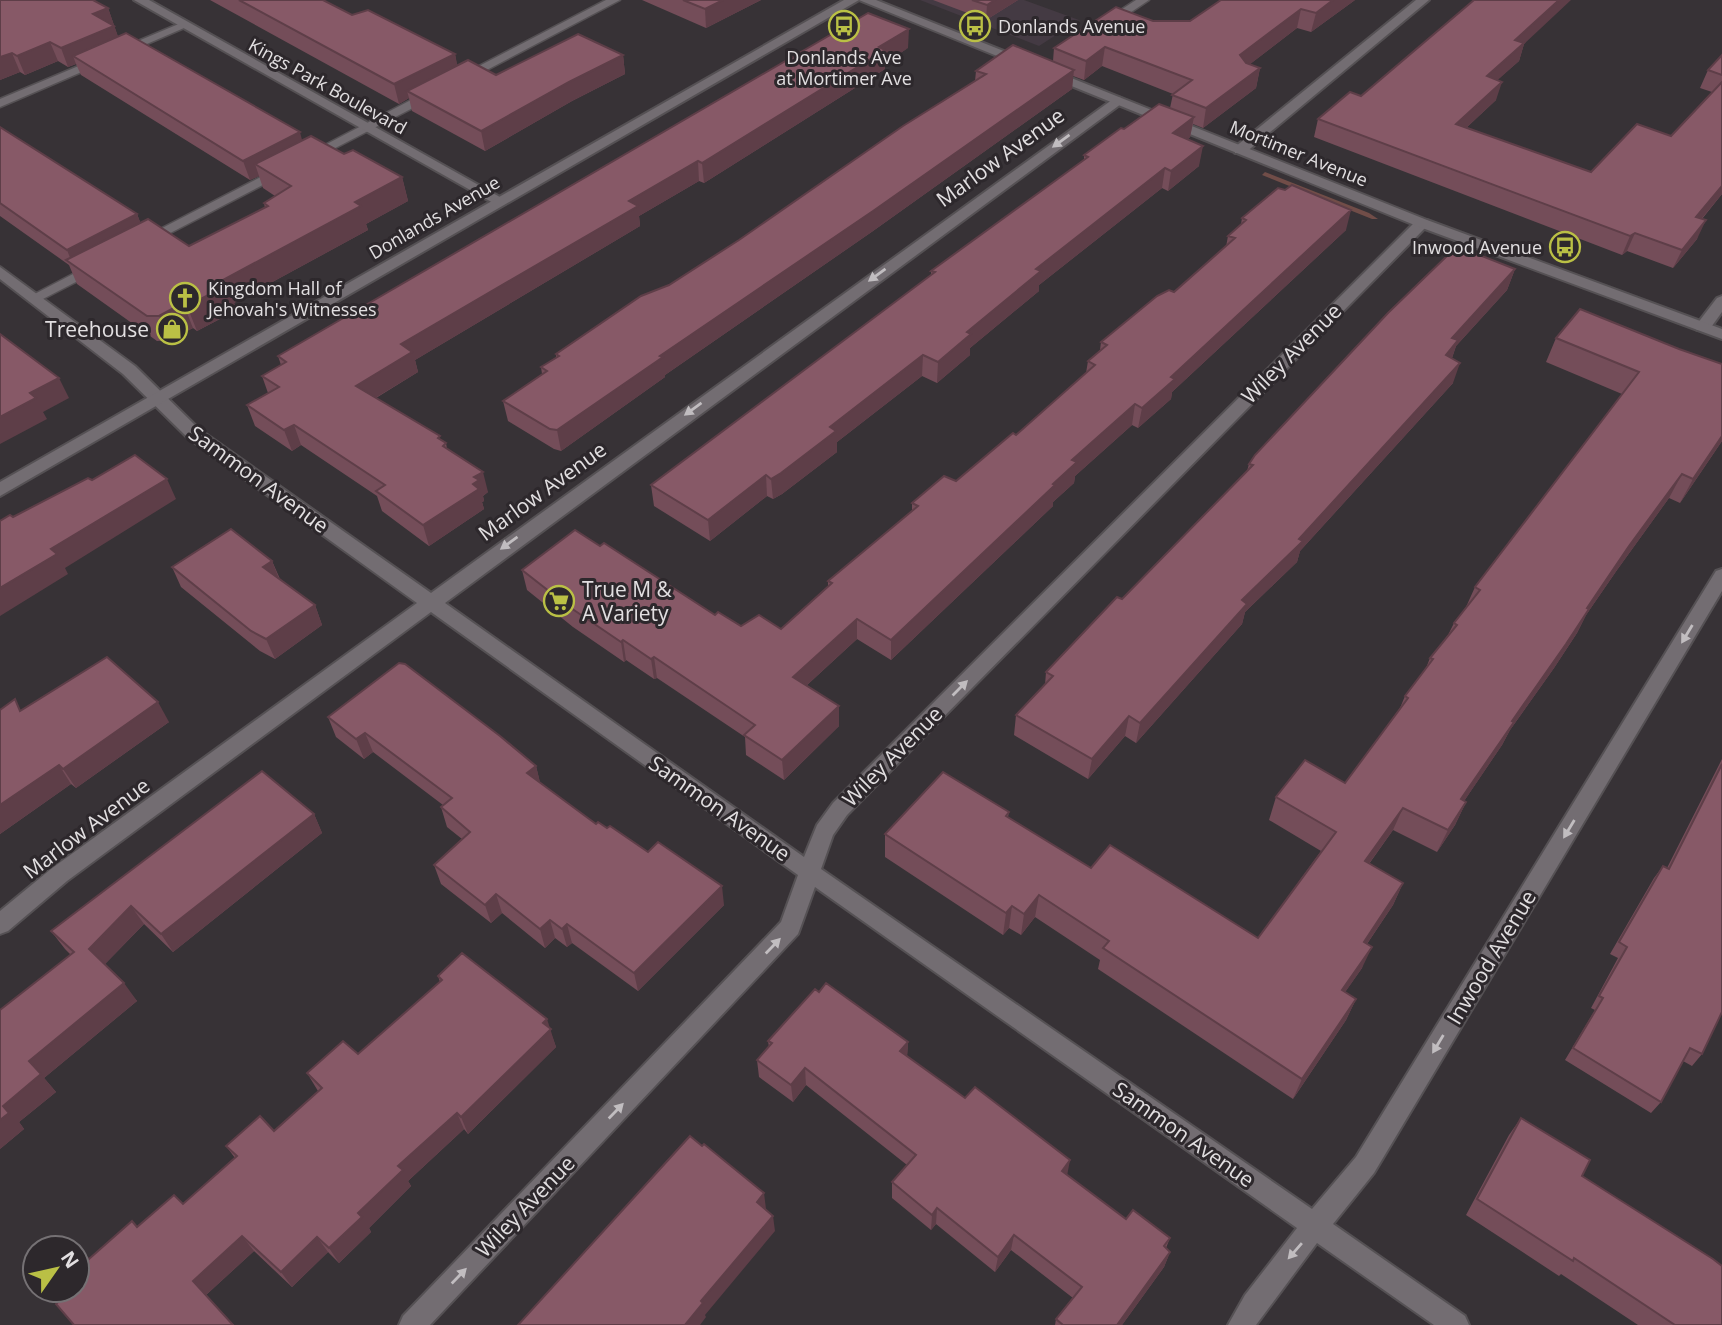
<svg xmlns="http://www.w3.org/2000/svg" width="1722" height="1325" font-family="'Open Sans',sans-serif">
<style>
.built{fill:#443a43}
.green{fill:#714d48}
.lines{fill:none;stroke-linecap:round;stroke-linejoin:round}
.service-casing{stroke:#555154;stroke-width:3}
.minor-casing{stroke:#555154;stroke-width:4}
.tertiary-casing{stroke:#555154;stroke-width:4}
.service{fill:#736d72;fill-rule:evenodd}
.minor{fill:#736d72;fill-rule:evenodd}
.tertiary{fill:#736d72;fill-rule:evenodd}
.wall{fill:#744d59}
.shaded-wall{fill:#5e3e48}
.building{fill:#875967;stroke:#5e3e48;stroke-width:2}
.oneway{fill:#c1bdc0}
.labels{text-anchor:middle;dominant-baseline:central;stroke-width:6;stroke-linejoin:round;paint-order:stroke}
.far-poi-label{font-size:18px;fill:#e2dfe1;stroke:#2d282c;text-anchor:start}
.far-street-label{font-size:18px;fill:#e2dfe1;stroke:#2d282c}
.street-label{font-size:21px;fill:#e2dfe1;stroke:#2d282c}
.poi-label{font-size:21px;fill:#e2dfe1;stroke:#2d282c;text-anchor:end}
</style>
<rect width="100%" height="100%" fill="#373236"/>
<!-- built -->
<path class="built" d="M920,0H1024L1079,20L1039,46Z"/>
<!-- green -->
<path class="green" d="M1265,172L1369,213L1378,219H1372L1262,175Z"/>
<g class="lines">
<!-- service casing -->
<g class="service-casing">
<g id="service">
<path d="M606,0H620L464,82L454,79Z"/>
<path d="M1136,0H1149L1112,25H1104V21Z"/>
<path d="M181,23L191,25L0,107V99Z"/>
<path d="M432,89L438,93L436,96L312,160H304L302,157Z"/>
<path d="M280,167L286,171L284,174L151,243L146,244L139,240Z"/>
<path d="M96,262L103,266L101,269L39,301H29L27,298Z"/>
</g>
</g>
<!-- minor casing -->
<g class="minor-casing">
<g id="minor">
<path d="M134,0H149L507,201L505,204H495Z"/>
<path d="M1416,0H1429L1245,153H1235V147Z"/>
<path d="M1116,97L1121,98V104L445,603L804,857L817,825L833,803L1417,220H1427L1429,223L1427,226L847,815L833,835L821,869L1312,1209L1356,1157L1716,571L1722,569V591L1374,1173L1333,1224L1465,1316L1469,1325H1434L1317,1243L1256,1325H1228L1245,1295L1297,1228L815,887L798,934L430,1325H399L403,1316L781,922L798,875L431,612L67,881L8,931L0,934V911L51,869L417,603L188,438L123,374L0,279V267L135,366L200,430L431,593Z"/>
<path d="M1722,296V312L1709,330H1697L1695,327L1697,324L1717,298Z"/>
</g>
</g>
<!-- tertiary casing -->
<g class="tertiary-casing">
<path id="tertiary" d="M844,0H876L1427,220L1722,329V339L1417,226L859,0L0,496V482Z"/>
</g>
<!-- service -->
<use href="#service" class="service"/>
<!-- minor -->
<use href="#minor" class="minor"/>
<!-- tertiary -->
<use href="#tertiary" class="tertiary"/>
</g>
<!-- wall -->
<g class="wall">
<path d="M0,0L108,8L118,37L302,140L344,154L402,177L408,201L366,224L368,230L234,303L237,310L197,331L193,328L169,340L157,341L77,284L69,265L0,216V127L137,214L140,222L189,246L265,208L264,203L275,196L263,188L259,176L250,180L81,75L76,64L68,67L58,61L25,75L20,72L0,80Z"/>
<path d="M210,0H323L352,15L455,54L457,66L496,75L623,55L625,74L572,101L485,151L412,111L409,98L399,104Z"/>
<path d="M642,0H761L706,28Z"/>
<path d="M933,0H1018L986,20Z"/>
<path d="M1355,0L1311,32L1297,28L1250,64L1260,68L1256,88L1203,128L1193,124L1190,137L1188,139L1199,166L1168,191L1162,188L1039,285V291L970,348V355L937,383L922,376L837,442V452L782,494L773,499L767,496L710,541L654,506L651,485L931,275V271L1084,160V155L1124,129L1170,108L1173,94L1102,66L1084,80L1073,76L1072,89L873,231L665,375V377L561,451L554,449L508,421L503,401L542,374L541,367L556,358V354L669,285L739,240L975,81L976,71L1053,61L1054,48L1153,21H1190Z"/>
<path d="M1524,44L1519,61L1497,80L1496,100L1466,128L1591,172L1671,136L1712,92L1700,88L1708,70L1722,55V194L1702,219L1697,239L1673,268L1627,251L1622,255L1314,137L1318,119L1361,96Z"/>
<path d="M908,48L885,63V69L704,183L699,181L639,216L640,226L415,360L418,372L376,398L446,443L447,449L488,492L483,496L484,501L482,502L484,509L429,546L382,511L377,496L301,445L292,451L255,426L247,405L268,393L262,376L281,365L278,356Z"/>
<path d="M1242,218L1346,230L1172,392L1171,399L1138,428L1132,425L1075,476L1074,483L1053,502V506L891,660L857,639L806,686L839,706V726L784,780L746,755L745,737L657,678L654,679L626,660L624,662L573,627L527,590L522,570L600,546L715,615L741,626L781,629L828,587V581L912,511V503L956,481L1016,435L1071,387L1086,373L1088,361L1100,350L1101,342L1174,292L1226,247L1228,236L1241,224Z"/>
<path d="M1515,269L1507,290L1456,346L1452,358L1453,383L1300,551L1297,562L1245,612L1242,624L1136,743L1125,736L1088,779L1014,735L1016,715L1045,685L1046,672L1122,599L1247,471L1249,464Z"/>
<path d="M1556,338L1679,349L1722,364V441L1680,503L1669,498L1617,570L1586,615L1577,633L1554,668L1510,730L1502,745L1464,801L1466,802L1455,825L1437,852L1393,830L1369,864L1403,883L1393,905L1367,944L1362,968L1345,992L1356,999L1346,1020L1293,1099L1098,969L1100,960L1035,917L1021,935L1009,928L1003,935L885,857V834L1009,812L1008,817L1091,868L1258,938L1321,851L1269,820L1276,797L1345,783L1400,708L1405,696L1426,668L1430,658L1448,635L1454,623L1466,607L1475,587L1622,394L1546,362Z"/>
<path d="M272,561L280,579L315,605L322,625L275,659L260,651L181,587L172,567Z"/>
<path d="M0,710H22L169,722L76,788L71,784L0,834Z"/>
<path d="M328,717L536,766L540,783L596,824L724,905L638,991L572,943L567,947L555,938L545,948L502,913L491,923L441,884L434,865L462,839L447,827L441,807L443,805L373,752L364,759L336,737Z"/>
<path d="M1722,759V1012L1702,1054L1692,1066L1683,1061L1661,1102L1651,1113L1565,1060L1595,1010L1591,1008L1618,958L1610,954L1654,878L1663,866L1667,868Z"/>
<path d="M314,814L322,833L173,952L144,924L105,964L137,1001L44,1078L56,1092L19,1122L24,1129L0,1149L71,955L65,949L51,931Z"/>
<path d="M438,976L549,1028L556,1047L468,1134L464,1129L408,1181L411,1186L369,1228L371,1232L339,1263L328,1252L292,1287L254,1251L206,1295L234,1325H74L61,1299L89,1259L138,1227L183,1204L235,1158L226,1146L274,1131L318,1091L307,1073L358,1054L440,982Z"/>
<path d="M819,992L908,1042L907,1056L1126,1219L1170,1238L1166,1248L1170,1252L1164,1267L1122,1325H1055L1056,1319L1073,1298L1011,1250L995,1272L936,1224L931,1230L892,1198V1182L907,1165L806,1085L793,1102L759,1077L757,1060L769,1047L768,1041Z"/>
<path d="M1521,1118L1582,1176L1722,1325H1638L1561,1274L1559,1276L1466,1215L1509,1135Z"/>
</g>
<!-- shaded-wall -->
<g class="shaded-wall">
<path d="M723,0H761L706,28L705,9Z"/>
<path d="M995,0H1018L986,20L987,5Z"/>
<path d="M1333,0H1355L1311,32L1316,13Z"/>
<path d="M1559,0H1571L1524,44L1519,61L1482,94L1487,76L1515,40Z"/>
<path d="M108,8L121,45L73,56L76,64L68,67L61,48L93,14Z"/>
<path d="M1301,9L1297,28L1236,75L1240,55Z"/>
<path d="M909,29L908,48L885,63V69L704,183L702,163L879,47Z"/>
<path d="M50,42L58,61L25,75L17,56Z"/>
<path d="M1105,47L1102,66L1084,80L1086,61Z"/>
<path d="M12,53L20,72L0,80V57Z"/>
<path d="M455,54L459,73L407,91L409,98L399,104L394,84Z"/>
<path d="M623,55L625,74L572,101L485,151L481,131L569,82Z"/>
<path d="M1260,68L1256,88L1203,128L1206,108Z"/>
<path d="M1074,70L1072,89L873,231L665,375V377L561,451L557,430L660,356Z"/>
<path d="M1502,82L1496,100L1450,143L1456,124Z"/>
<path d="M1194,117L1190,137L1170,153L1173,133Z"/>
<path d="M300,132L305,152L255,164L259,176L250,180L243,161Z"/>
<path d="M1203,146L1199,166L1168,191L1171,171Z"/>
<path d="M698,161L699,181L639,216L640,226L415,360L418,372L362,406L356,386L401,344L629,201Z"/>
<path d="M1165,168L1162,188L1039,285V291L970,348V355L937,383L938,362L967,332L1036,269Z"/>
<path d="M402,177L408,201L366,224L368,230L234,303L237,310L197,331L187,306L221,281L355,202Z"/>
<path d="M1722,186V194L1688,235L1696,217Z"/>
<path d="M1351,210L1346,230L1172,392L1171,399L1138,428L1142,408L1171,377Z"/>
<path d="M137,214L145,234L73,265L67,250Z"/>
<path d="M1706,220L1697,239L1673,268L1682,250Z"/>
<path d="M1635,233L1627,251L1622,255L1630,236Z"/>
<path d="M1515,269L1507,290L1456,346L1451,361L1439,375L1452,338Z"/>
<path d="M183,303L193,328L169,340L159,316Z"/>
<path d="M923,355L922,376L837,442V452L782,494L773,499L771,479L830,427Z"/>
<path d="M1460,363L1453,383L1300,551L1297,562L1245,612L1242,624L1136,743L1140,723L1242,600Z"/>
<path d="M59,378L69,398L43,412L47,419L0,444V417L30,393Z"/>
<path d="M1135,404L1132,425L1075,476L1074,483L1053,502V506L891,660V640L1053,484L1072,460Z"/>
<path d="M294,425L301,445L292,451L284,430Z"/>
<path d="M1722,436V441L1680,503L1693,479Z"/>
<path d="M483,472L488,492L483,496L484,501L482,502L484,509L429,546L423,525L473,484L474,477Z"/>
<path d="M1682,474L1669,498L1617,570L1586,615L1577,633L1554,668L1510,730L1502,745L1450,822L1461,799L1512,721L1629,546Z"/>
<path d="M766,475L767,496L710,541L708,520Z"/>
<path d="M167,479L176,499L65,568L68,574L0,616V588L51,549Z"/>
<path d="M272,561L280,581L263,567Z"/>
<path d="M315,605L322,625L275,659L266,639Z"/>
<path d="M857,619V639L794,697L793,677Z"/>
<path d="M623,640L626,660L624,662L621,642Z"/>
<path d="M654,657L657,678L654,679L651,659Z"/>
<path d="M158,702L169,722L76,788L63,769Z"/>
<path d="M839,706V726L784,780L782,760Z"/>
<path d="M1129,716L1125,736L1088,779L1092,759Z"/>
<path d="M365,733L373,752L364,759L356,739Z"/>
<path d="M59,765L71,784L0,834V805Z"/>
<path d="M536,766L541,786L527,773Z"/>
<path d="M1466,802L1455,825L1437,852L1448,830Z"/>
<path d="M1403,808L1393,830L1355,883L1365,861Z"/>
<path d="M314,814L322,833L173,952L161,934Z"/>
<path d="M1403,883L1393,905L1354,963L1364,942Z"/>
<path d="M722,886L724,905L638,991L634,973Z"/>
<path d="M496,894L502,913L491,923L485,905Z"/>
<path d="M1039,895L1035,917L1021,935L1024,914Z"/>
<path d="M131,906L144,924L102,967L89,949Z"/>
<path d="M1012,906L1009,928L1003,935L1006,913Z"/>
<path d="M550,920L555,938L545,948L540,929Z"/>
<path d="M567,924L572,943L567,947L562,929Z"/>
<path d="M1372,947L1362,968L1332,1011L1342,990Z"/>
<path d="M124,983L137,1001L44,1078L56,1092L19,1122L24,1129L0,1149V1120L3,1106L29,1061Z"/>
<path d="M1356,999L1346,1020L1293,1099L1302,1079Z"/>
<path d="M547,1019L556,1047L468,1134L461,1117Z"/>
<path d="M908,1042L907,1059L900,1051Z"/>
<path d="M805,1068L806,1085L793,1102L791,1085Z"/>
<path d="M457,1113L464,1129L408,1181L411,1186L369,1228L371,1232L339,1263L329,1248L398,1166Z"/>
<path d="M1070,1160L1067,1176L1062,1171Z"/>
<path d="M764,1193L766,1209L759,1218L757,1202Z"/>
<path d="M937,1208L936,1224L931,1230L932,1215Z"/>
<path d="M773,1216L775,1231L705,1315L706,1317L700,1325H685L701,1301Z"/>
<path d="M1014,1235L1011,1250L995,1272L998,1257Z"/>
<path d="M242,1236L254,1251L206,1295L193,1281Z"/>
<path d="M317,1237L328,1252L292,1287L281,1272Z"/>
<path d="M1170,1252L1164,1267L1122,1325H1117Z"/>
</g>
<!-- building -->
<g class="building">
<path d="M0,0H93L108,8L93,14L114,26L61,48L50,42L17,56L12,53L0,57Z"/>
<path d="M239,0H323L352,15L368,10L455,54L394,84Z"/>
<path d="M683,0H723L705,9Z"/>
<path d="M972,0H995L987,5Z"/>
<path d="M1221,0H1333L1316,13L1301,9L1240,55L1246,63L1260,68L1206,108L1172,95L1192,80L1105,47L1086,61L1054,48L1116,7L1153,21H1190Z"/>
<path d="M1474,0H1559L1515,40L1524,43L1487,76L1502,82L1456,124L1591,172L1637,124L1671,136L1722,82V186L1696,217L1706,220L1682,250L1635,233L1630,236L1318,119L1350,92L1361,96Z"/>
<path d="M868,13L909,29L879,47L885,50L702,163L698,161L629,201L638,206L401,344L412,352L356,386L440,436L438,438L446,443L443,446L483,472L474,477L479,480L473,484L479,489L423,525L376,491L385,485L294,425L284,430L247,405L279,387L262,376L286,362L278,356Z"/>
<path d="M126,33L300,132L243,161L73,56Z"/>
<path d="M578,34L623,55L569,82L481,131L407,91L468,60L496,75Z"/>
<path d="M1013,45L1074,70L873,211L660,356L663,357L557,430L550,429L503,401L547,371L541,367L559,356L556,354L641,296L669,285L739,240L903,126L986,74L976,71Z"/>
<path d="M1722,55V75L1708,70Z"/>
<path d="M1159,104L1194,117L1173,133L1203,146L1171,171L1165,168L1036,269L1041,271L967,332L971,334L938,362L923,355L830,427L836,431L781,473L771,479L766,475L708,520L651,485L935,272L931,271L1088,157L1084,155L1121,128L1124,129Z"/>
<path d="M0,127L137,214L67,250L0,203Z"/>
<path d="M311,136L344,154L353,150L402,177L355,202L361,206L221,281L228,285L187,306L183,303L159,316H147L66,260L148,219L189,246L268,206L264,203L291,186L255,164Z"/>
<path d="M1292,185L1351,210L1171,377L1175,379L1142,408L1135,404L1072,460L1077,462L1053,484L1055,485L891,640L857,619L793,677L839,706L782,760L744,735L755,725L654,657L651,659L623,640L621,642L568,606L522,570L575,530L600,546L604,543L715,615L718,612L741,626L759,615L781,629L832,583L828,581L918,506L912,503L944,476L956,481L1013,433L1016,435L1095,365L1088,361L1107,345L1101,342L1157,296L1169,290L1174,292L1235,238L1228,236L1246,220L1242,218L1278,188L1285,190Z"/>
<path d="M1459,247L1515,269L1452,338L1458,340L1446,355L1460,363L1299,539L1303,541L1242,600L1247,604L1140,723L1129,716L1092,759L1016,715L1053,676L1046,672L1117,597L1122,599L1253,465L1249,464L1255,455L1388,313L1449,254Z"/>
<path d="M1580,309L1679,349L1722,364V436L1693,479L1682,474L1629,546L1587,608L1589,609L1566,644L1512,721L1514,722L1461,799L1466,802L1448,830L1403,808L1365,861L1403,883L1364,942L1372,947L1342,990L1356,999L1302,1079L1103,948L1109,941L1039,895L1024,914L1012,906L1006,913L885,834L943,772L1009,812L1006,816L1091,868L1110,845L1258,938L1336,832L1276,797L1305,760L1345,783L1408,698L1405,696L1433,659L1430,658L1457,625L1454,623L1480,590L1475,587L1639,372L1556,338Z"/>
<path d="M0,334L59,378L30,393L36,398L0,417Z"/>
<path d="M135,455L167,479L51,549L57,554L0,588V521L10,515L13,517L88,478L92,480Z"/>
<path d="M231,529L272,561L263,567L315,605L266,639L251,631L172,567Z"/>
<path d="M107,657L158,702L63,769L59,765L0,805V710L15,699L20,711Z"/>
<path d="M399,663L405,664L500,736L536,766L527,773L596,824L598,822L607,828L610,826L648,852L658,842L722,886L634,973L567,924L562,929L550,920L540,929L496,894L485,905L434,865L470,832L441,807L452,798L365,733L356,739L328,717Z"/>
<path d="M1722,764V1012L1702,1054L1690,1048L1661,1102L1573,1048L1603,998L1599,996L1627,947L1619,942L1663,866L1669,869Z"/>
<path d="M262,771L314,814L161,934L131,906L89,949L124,983L29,1061L41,1074L3,1106L9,1113L0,1120V1010L74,952L51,931Z"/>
<path d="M462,953L547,1019L543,1023L551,1029L461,1117L457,1113L398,1166L403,1170L358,1213L362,1217L329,1248L317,1237L281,1272L242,1236L193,1281L233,1325H74L56,1304L61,1299L53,1290H77V1263L85,1256L89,1259L132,1221L137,1227L174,1195L183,1204L237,1156L226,1146L260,1116L274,1131L322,1088L307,1073L343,1041L358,1054L442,980L438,976Z"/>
<path d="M826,983L908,1042L900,1051L965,1098L975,1087L1070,1160L1062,1171L1126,1219L1133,1210L1170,1238L1164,1246L1170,1252L1117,1325H1063L1056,1319L1082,1287L1014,1235L998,1257L937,1208L932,1215L892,1182L916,1155L805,1068L791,1085L757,1060L772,1043L768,1041L815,989L819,992Z"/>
<path d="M1521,1118L1590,1160L1582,1176L1713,1259L1722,1266V1325H1675L1574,1258L1573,1261L1477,1199Z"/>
<path d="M690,1136L702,1146L704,1144L764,1193L757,1202L773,1216L701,1301L703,1303L685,1325H518Z"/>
</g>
<!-- one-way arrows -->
<defs><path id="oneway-solid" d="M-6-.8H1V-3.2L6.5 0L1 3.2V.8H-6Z" transform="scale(1.75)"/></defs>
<g class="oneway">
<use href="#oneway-solid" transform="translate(1061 141) rotate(144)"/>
<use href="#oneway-solid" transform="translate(877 275) rotate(144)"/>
<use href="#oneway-solid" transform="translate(693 409) rotate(144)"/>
<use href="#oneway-solid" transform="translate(509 543) rotate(144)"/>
<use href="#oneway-solid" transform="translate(1687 634) rotate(121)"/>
<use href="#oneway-solid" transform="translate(960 688) rotate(-45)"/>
<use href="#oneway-solid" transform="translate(1569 829) rotate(121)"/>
<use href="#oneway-solid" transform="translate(773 946) rotate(-46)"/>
<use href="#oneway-solid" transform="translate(1438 1044) rotate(121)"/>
<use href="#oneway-solid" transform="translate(616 1111) rotate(-46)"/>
<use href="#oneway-solid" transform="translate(1295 1251) rotate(131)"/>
<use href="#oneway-solid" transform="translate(459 1276) rotate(-46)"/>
</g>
<!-- icons -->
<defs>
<g id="bus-ring" transform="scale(1.575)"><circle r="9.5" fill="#2d282c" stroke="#bac045" stroke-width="1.5"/><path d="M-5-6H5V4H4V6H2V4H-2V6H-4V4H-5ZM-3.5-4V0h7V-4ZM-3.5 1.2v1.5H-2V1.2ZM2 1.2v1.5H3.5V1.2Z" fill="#bac045"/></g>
<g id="church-ring" transform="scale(1.575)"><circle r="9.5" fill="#2d282c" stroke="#bac045" stroke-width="1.5"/><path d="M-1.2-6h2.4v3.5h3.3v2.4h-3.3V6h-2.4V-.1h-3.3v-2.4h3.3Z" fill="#bac045"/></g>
<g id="shop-ring" transform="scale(1.575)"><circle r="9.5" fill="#2d282c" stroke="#bac045" stroke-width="1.5"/><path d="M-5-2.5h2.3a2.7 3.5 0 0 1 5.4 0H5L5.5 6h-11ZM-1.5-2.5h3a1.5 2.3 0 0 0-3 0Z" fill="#bac045"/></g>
<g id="supermarket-ring" transform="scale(1.575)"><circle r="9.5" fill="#2d282c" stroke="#bac045" stroke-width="1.5"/><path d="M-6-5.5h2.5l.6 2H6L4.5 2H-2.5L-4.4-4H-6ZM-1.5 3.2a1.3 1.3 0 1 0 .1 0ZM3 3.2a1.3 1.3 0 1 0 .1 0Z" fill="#bac045"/></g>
</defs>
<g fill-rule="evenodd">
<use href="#bus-ring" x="844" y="26"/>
<use href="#bus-ring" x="975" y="26"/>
<use href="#bus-ring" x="1565" y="247"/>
<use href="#church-ring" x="185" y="298"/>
<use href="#shop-ring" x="172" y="329"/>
<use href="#supermarket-ring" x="559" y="601"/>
</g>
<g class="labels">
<!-- far-poi labels -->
<g class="far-poi-label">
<text x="998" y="26">Donlands Avenue</text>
<text x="844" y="57" text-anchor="middle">Donlands Ave<tspan x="844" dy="21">at Mortimer Ave</tspan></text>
<text x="1542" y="247" text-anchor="end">Inwood Avenue</text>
<text x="208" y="288">Kingdom Hall of<tspan x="208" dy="21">Jehovah's Witnesses</tspan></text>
</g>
<!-- far-street labels -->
<g class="far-street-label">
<text transform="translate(328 86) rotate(29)">Kings Park Boulevard</text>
<text transform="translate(1299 153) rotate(22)">Mortimer Avenue</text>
<text transform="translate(434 217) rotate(-30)">Donlands Avenue</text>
</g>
<!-- street labels -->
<g class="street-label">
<text transform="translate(1000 157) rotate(-36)">Marlow Avenue</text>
<text transform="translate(1291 353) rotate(-45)">Wiley Avenue</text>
<text transform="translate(259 479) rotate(36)">Sammon Avenue</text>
<text transform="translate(542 491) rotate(-36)">Marlow Avenue</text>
<text transform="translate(892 756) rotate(-45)">Wiley Avenue</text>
<text transform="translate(720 808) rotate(35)">Sammon Avenue</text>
<text transform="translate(86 828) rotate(-37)">Marlow Avenue</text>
<text transform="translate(1491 957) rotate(-59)">Inwood Avenue</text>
<text transform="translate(1184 1134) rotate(35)">Sammon Avenue</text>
<text transform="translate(525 1206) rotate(-46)">Wiley Avenue</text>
</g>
<!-- poi labels -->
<g class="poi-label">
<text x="149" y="329">Treehouse</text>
<text x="582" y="589" text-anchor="start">True M &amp;<tspan x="582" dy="24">A Variety</tspan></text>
</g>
</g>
<!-- north arrow -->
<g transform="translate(56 1269) rotate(56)"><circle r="33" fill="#2d282c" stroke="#757174" stroke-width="2"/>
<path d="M0-5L12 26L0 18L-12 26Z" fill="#bac045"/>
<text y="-10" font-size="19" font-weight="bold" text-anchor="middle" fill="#e2dfe1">N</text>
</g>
</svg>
